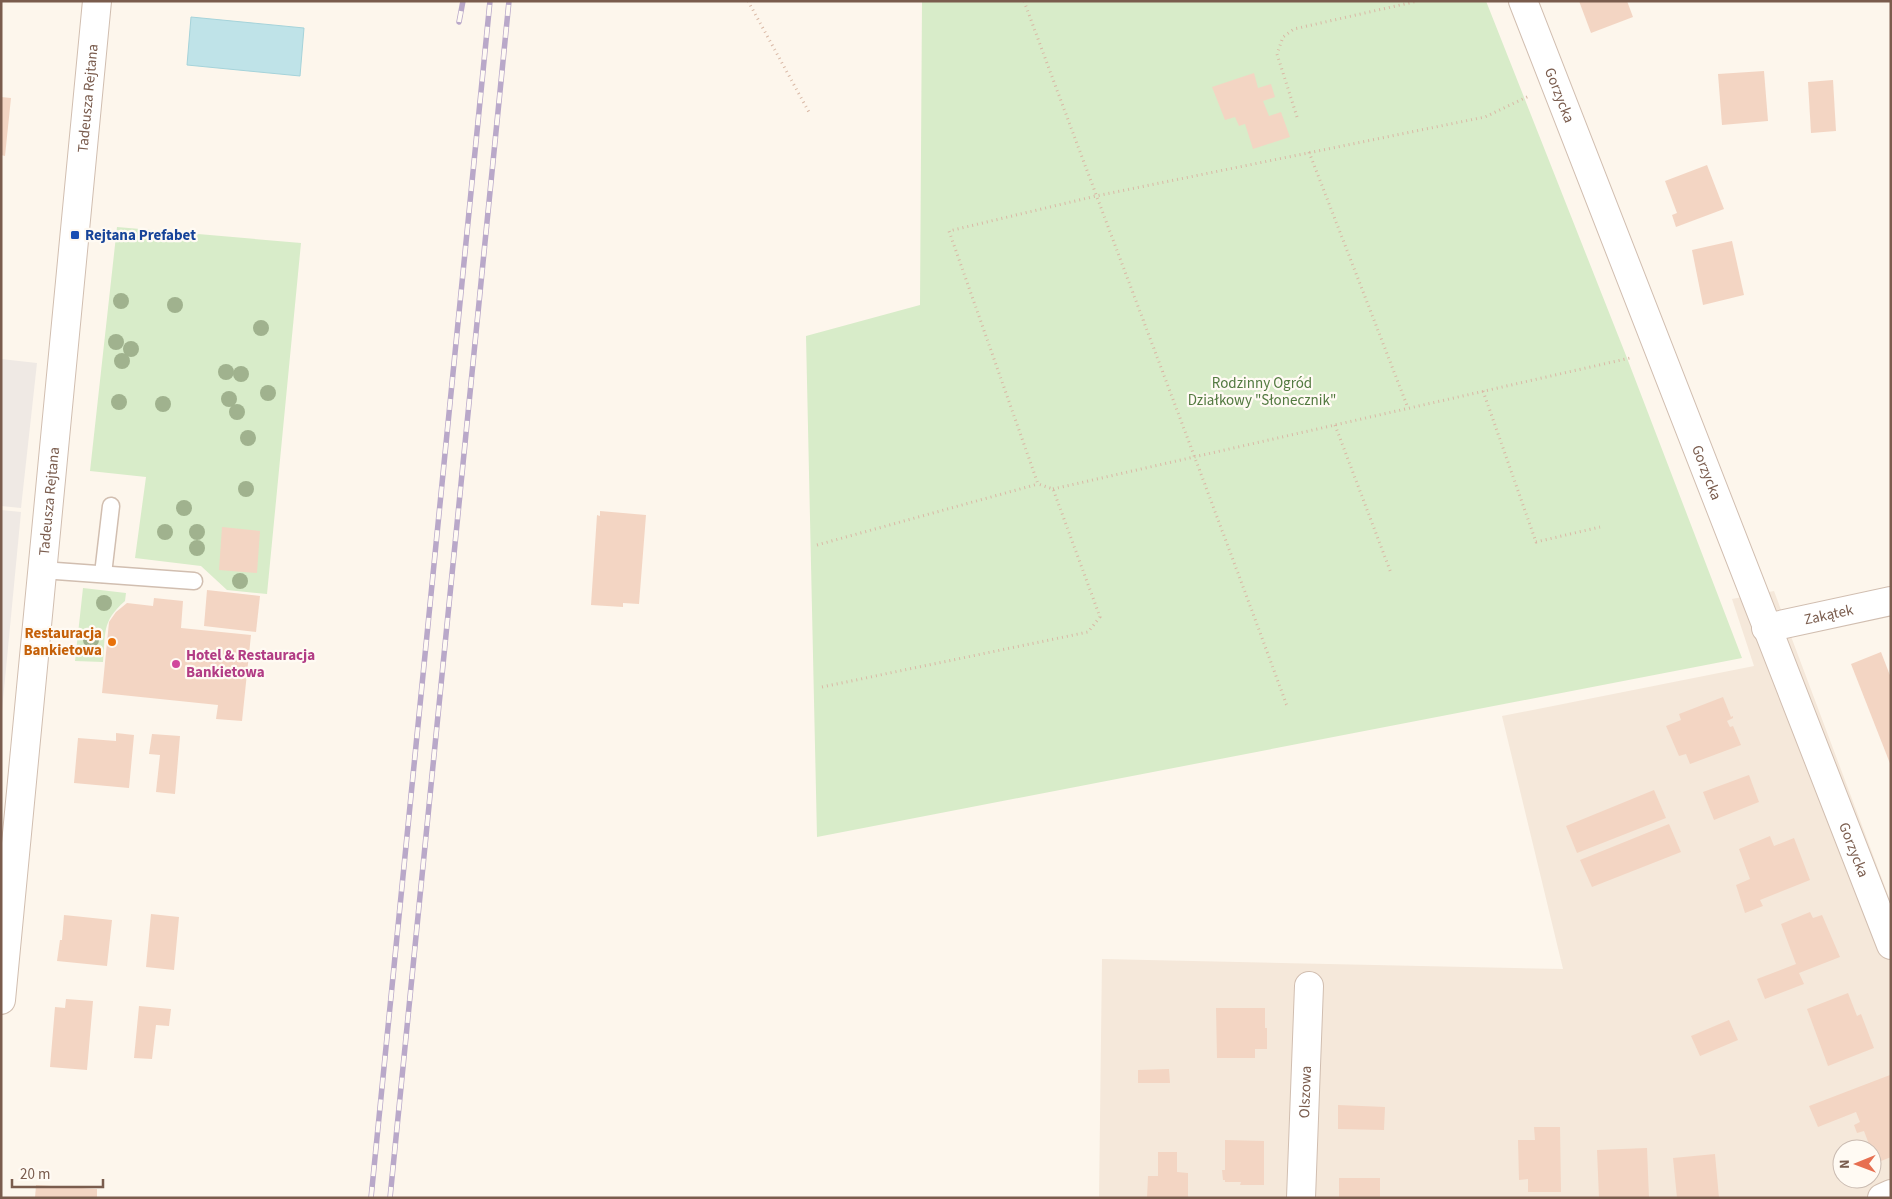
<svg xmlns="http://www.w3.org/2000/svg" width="1892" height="1199" font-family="'Source Sans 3',sans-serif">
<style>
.residential{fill:#f5e8da;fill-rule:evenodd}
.industrial{fill:#efe9e4}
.green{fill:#d8ecc9}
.water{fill:#bfe3e8;stroke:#a5d3da}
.building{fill:#f3d5c3}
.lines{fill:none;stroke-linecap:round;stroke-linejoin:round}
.service-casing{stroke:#d1beb0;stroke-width:19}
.minor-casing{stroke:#d1beb0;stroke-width:30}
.tertiary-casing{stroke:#d1beb0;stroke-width:30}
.path{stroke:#d9b8a5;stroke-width:3;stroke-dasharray:1 4;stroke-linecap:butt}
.service{stroke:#fff;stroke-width:16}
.minor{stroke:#fff;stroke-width:28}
.tertiary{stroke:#fff;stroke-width:28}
.rail-casing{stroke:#b9a8c9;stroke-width:5.5}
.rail{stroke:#fffaf3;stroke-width:4;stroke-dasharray:11;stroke-linecap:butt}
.tree{fill:#a0b28e}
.transit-dot{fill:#1a4fb4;stroke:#fffaf3;stroke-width:2}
.food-dot{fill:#e8710a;stroke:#fffaf3;stroke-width:2}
.hotel-dot{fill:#d1479c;stroke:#fffaf3;stroke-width:2}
.labels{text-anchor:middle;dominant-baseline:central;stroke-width:4.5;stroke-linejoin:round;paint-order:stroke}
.street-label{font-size:15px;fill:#7a5c4d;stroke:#fffaf3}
.transit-label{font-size:15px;font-weight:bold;fill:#164399;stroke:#fffaf3;text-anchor:start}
.park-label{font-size:15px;fill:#537a41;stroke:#fffaf3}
.food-label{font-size:15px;font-weight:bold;fill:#c56008;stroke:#fffaf3;text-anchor:end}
.hotel-label{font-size:15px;font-weight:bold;fill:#b23c85;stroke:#fffaf3;text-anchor:start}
</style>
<rect width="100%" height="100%" fill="#fdf6ec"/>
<!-- residential -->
<path class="residential" d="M1774,591L1891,903V1198H1099L1102,959L1563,969L1502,716L1754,666L1732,599ZM1842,1149H1872V1179H1842Z"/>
<!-- industrial -->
<g class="industrial">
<path d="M1,359L37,363L21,508L1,506Z"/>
<path d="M1,510L21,512L1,721Z"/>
</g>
<!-- green -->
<g class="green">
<path d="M922,1H1486L1627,358L1742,658L817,837L806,336L920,305Z"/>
<path d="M117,227L301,243L267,594L227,590L201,566L135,558L146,477L90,471Z"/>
<path d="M83,588L126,593L125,601C101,622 106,633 103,662L75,661Z"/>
</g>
<!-- water -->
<path class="water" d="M191,17L304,28L300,76L187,65Z"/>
<!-- building -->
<g class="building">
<path d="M1579,1H1627L1633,17L1591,33Z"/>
<path d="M1764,71L1768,121L1722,125L1718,74Z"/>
<path d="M1254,73L1258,88L1271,84L1275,97L1263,101L1269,116L1281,112L1290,137L1253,149L1245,124L1239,126L1235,117L1225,120L1212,87Z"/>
<path d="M1833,80L1836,131L1811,133L1808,82Z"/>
<path d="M1,97L11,98L5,156L1,155Z"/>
<path d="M1707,165L1724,209L1676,227L1672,215L1677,213L1665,181Z"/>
<path d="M1732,241L1744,295L1703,305L1692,250Z"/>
<path d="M600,511L646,515L639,604L623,603V607L591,605L597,515L600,516Z"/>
<path d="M222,527L260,531L257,573L219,570Z"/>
<path d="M207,590L260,596L256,632L204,626Z"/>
<path d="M154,598L183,601L181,628L251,635L242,721L216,719L218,705L102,693L109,622L116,612L127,603L153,606Z"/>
<path d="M1881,652L1891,678V766L1851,664Z"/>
<path d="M1723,697L1731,717L1733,716V718L1727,721L1730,727L1733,726L1741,745L1690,764L1686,754L1679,756L1666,726L1681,720L1679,714Z"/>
<path d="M116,733L134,735L129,788L74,783L78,738L116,741Z"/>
<path d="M152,734L180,736L175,794L156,792L160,755L149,754Z"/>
<path d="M1749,775L1759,802L1714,820L1703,792Z"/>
<path d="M1654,790L1666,818L1577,853L1566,826Z"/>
<path d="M1669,824L1681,852L1592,887L1580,860Z"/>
<path d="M1770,836L1774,846L1794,838L1810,880L1760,900L1763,906L1745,913L1736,885L1750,879L1739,849Z"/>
<path d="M1810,912L1813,918L1822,915L1840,957L1799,973L1804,984L1765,999L1757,979L1796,964L1781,924Z"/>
<path d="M151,914L179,917L174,970L146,967Z"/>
<path d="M64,915L112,920L107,966L57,961L60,940H62Z"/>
<path d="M1848,993L1857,1016L1861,1014L1874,1048L1828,1066L1807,1009Z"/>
<path d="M66,999L93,1001L87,1070L50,1067L55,1007L65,1008Z"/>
<path d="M139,1006L171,1009L169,1026L156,1025L152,1059L134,1058Z"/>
<path d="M1216,1008H1265V1028H1267V1049H1255V1058H1217Z"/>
<path d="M1729,1020L1738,1040L1700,1056L1691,1036Z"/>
<path d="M1169,1069L1170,1083H1138V1070Z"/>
<path d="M1890,1075L1891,1157L1876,1163L1864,1131L1857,1133L1854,1125L1860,1122L1856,1112L1818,1127L1809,1106Z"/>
<path d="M1338,1105L1385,1107L1384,1130L1338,1129Z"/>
<path d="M1534,1127H1560L1561,1192H1528V1179L1519,1180L1518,1140H1535Z"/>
<path d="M1225,1140L1264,1141V1185H1240L1241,1182H1225V1180H1223L1222,1170H1225Z"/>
<path d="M1647,1148L1649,1198H1599L1597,1150Z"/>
<path d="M1158,1152H1177V1172L1188,1173V1198H1147L1148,1176H1158Z"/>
<path d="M1715,1154L1719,1198H1677L1673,1158Z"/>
<rect x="1339" y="1178" width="41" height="20"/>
<path d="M36,1185L97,1189V1198H35Z"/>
</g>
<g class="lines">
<!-- service casing -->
<g class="service-casing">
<g id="service">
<path d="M42,570L194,581"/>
<path d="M103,574L111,506"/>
</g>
</g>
<!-- minor casing -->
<g class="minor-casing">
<g id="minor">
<path id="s1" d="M1766,628L1891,601"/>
<path id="s2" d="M1,1000L97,1"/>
<path id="s3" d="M1301,1198L1309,986"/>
<path d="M1882,1198L1891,1194"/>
</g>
</g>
<!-- tertiary casing -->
<g class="tertiary-casing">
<g id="tertiary">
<path id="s4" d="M1523,1L1891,945"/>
</g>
</g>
<!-- path -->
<g class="path">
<path d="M748,1L810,114"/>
<path d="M1024,1C1111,237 1201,471 1287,706"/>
<path d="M1297,117L1277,54L1283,37L1294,29L1418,1"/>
<path d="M1309,152L1408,408"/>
<path d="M1483,391L1536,542L1600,527"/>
<path d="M1335,425L1391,573"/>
<path d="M1053,489L1630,358"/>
<path d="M817,545L1038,484"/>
<path d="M822,687L1088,632L1100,617L1053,489L1038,484L949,231L1096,196L1485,117L1529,96"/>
</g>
<!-- service -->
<use href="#service" class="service"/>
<!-- minor -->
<use href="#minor" class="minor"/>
<!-- tertiary -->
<use href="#tertiary" class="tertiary"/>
<!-- rail casing -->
<g class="rail-casing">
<g id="rail">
<path d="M459,22L463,1"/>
<path d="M371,1198L490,1"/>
<path d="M390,1198L509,1"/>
</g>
</g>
<!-- rail -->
<use href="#rail" class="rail"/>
</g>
<!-- trees -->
<g class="tree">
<circle cx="121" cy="301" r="8"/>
<circle cx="175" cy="305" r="8"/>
<circle cx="261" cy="328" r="8"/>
<circle cx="116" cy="342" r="8"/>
<circle cx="131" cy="349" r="8"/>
<circle cx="122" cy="361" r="8"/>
<circle cx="226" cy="372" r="8"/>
<circle cx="241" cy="374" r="8"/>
<circle cx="268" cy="393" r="8"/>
<circle cx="229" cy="399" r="8"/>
<circle cx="119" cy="402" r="8"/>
<circle cx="163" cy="404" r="8"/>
<circle cx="237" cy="412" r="8"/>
<circle cx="248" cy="438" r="8"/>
<circle cx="246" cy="489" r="8"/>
<circle cx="184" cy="508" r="8"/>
<circle cx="165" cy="532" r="8"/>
<circle cx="197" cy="532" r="8"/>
<circle cx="197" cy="548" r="8"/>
<circle cx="240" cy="581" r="8"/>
<circle cx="104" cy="603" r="8"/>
<circle cx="91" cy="640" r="8"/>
</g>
<!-- markers -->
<rect class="transit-dot" x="70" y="230" width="10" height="10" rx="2.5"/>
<circle class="food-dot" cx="112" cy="642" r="5"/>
<circle class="hotel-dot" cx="176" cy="664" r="5"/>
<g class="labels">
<!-- street labels -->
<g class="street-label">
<text stroke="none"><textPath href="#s4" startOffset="101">Gorzycka</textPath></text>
<text stroke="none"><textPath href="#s2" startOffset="906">Tadeusza Rejtana</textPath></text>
<text stroke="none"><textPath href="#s4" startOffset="506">Gorzycka</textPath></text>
<text stroke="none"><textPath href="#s2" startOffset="501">Tadeusza Rejtana</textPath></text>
<text stroke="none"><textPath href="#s1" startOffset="64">Zakątek</textPath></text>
<text stroke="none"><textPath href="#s4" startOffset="911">Gorzycka</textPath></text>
<text stroke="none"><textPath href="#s3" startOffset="106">Olszowa</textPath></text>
</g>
<!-- transit labels -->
<g class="transit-label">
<text x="85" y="235">Rejtana Prefabet</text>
</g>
<!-- park labels -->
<g class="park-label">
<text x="1262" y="383">Rodzinny Ogród<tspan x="1262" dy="17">Działkowy "Słonecznik"</tspan></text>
</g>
<!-- food labels -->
<g class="food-label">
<text x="102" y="633">Restauracja<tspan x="102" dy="17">Bankietowa</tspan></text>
</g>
<!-- hotel labels -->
<g class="hotel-label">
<text x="186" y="655">Hotel &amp; Restauracja<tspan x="186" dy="17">Bankietowa</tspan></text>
</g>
</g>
<!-- border -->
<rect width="1892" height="1199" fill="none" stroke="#7a5c4d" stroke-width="5"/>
<!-- north arrow -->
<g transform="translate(1857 1164) rotate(269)"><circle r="24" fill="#fffaf3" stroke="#cabbb1"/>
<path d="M0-4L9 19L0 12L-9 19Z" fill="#e76f51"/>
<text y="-8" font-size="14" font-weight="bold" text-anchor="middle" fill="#7a5c4d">N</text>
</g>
<!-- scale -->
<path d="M12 1179v8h91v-8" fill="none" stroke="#7a5c4d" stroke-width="2.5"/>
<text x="20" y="1179" font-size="15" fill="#7a5c4d" stroke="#fffaf3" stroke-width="4" paint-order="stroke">20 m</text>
</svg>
